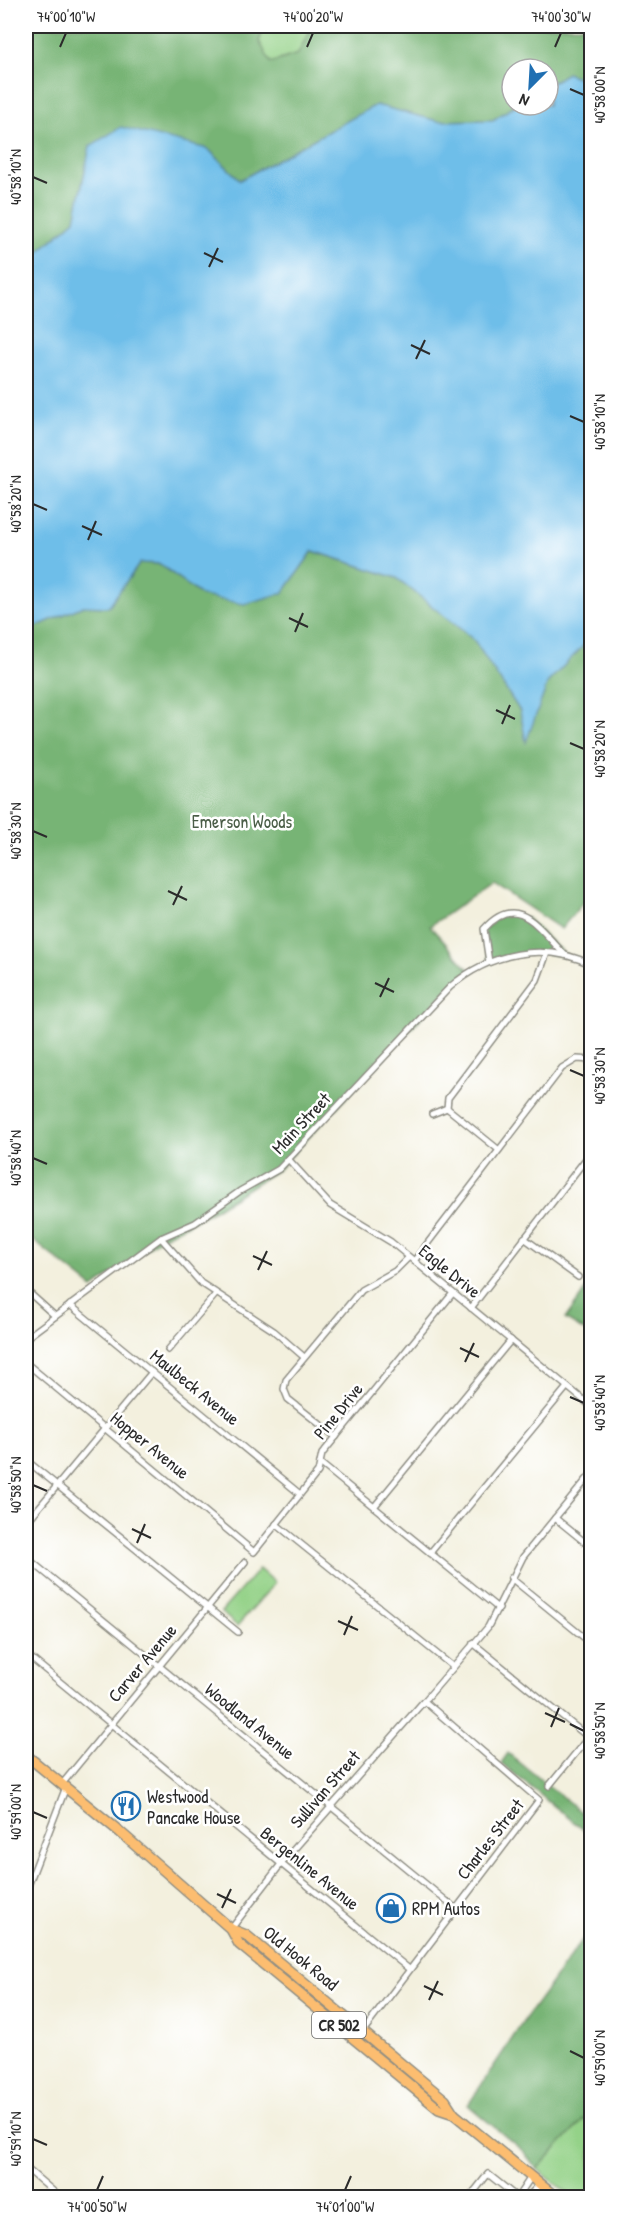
<svg xmlns="http://www.w3.org/2000/svg" width="617" height="2223" font-family="'Patrick Hand',sans-serif">
<style>
.green{fill:#94d288;stroke:#607e5a;stroke-width:1.5}
.forest{fill:#77b474;stroke:#517050;stroke-width:1.5}
.water{fill:#6ebee9;stroke:#4c748a;stroke-width:1.5}
.lines{fill:none;stroke-linecap:round;stroke-linejoin:round}
.minor-casing{stroke:#8f8e84;stroke-width:8}
.primary-casing{stroke:#8f8e84;stroke-width:12}
.minor{stroke:#fff;stroke-width:5}
.primary{stroke:#fcbd6f;stroke-width:9}
.ticks{fill:none;stroke:#2b2b2b;stroke-width:2}
.labels{text-anchor:middle;dominant-baseline:central;stroke-width:5;stroke-linejoin:round;paint-order:stroke}
.shield{fill:#fff;stroke:#6b6b6b;stroke-width:1.5}
.shield-label{font-size:16px;font-weight:bold;fill:#2b2b2b}
.park-label{font-size:18px;fill:#4a5d47;stroke:#fff}
.street-label{font-size:18px;fill:#2b2b2b;stroke:#fff}
.poi-label{font-size:18px;fill:#2b2b2b;stroke:#fff;text-anchor:start}
.neatline{fill:none;stroke:#2b2b2b;stroke-width:2}
.ticks-label{font-size:15px;text-anchor:middle;fill:#2b2b2b}
</style>
<rect width="100%" height="100%" fill="#fff"/>
<filter id="ink" filterUnits="userSpaceOnUse"><feTurbulence type="fractalNoise" baseFrequency=".0167" numOctaves="2"/><feDisplacementMap in="SourceGraphic" scale="12" xChannelSelector="R" yChannelSelector="G"/><feConvolveMatrix kernelMatrix="1 2 1 2 8 2 1 2 1" color-interpolation-filters="sRGB"/></filter>
<filter id="wash" filterUnits="userSpaceOnUse"><feTurbulence type="fractalNoise" baseFrequency=".008" numOctaves="4" result="noise"/><feDisplacementMap in="SourceGraphic" scale="24" xChannelSelector="R" yChannelSelector="G"/><feGaussianBlur stdDeviation="1.35" result="paint"/><feColorMatrix in="noise" values="0 0 0 0 0 0 0 0 0 0 0 0 0 0 0 0 0 1.4 0 .05"/><feComposite in="paint" operator="in"/></filter>
<g filter="url(#wash)">
<rect width="100%" height="100%" fill="#f3f0de"/>
<!-- green -->
<g class="green">
<path d="M265,26H321L309,32L298,54L270,63L259,41Z"/>
<path d="M259,1569L275,1583L237,1626L221,1612Z"/>
<path d="M591,2112V2197H573L537,2169Z"/>
</g>
<!-- forest -->
<g class="forest">
<path d="M26,26H265L259,41L271,63L298,54L309,32L321,26H591V83L567,73L548,85V69H512V105H516L493,120L438,121L376,105L240,180L208,149L90,146L75,220L31,258L26,255Z"/>
<path d="M313,551L397,578L474,640L520,711L526,741L548,682L591,638V893L561,929L492,883L430,926L470,971L450,987L279,1169L209,1213L161,1238L93,1288L26,1235V631L83,606L108,607L140,563L160,564L202,596L283,593Z"/>
<path d="M504,913L527,918L566,956L537,952L489,962L484,929Z"/>
<path d="M591,1282V1335L565,1319Z"/>
<path d="M508,1753L591,1820V1836L501,1763Z"/>
<path d="M591,1928V2112L537,2169L524,2152L468,2105L525,2019Z"/>
</g>
<!-- water -->
<path class="water" d="M567,73L592,83L591,638L548,682L526,742L520,711L474,640L397,578L313,551L283,593L244,604L202,596L160,564L140,563L108,607L83,606L26,631V255L31,258L75,220L90,146L121,127L208,149L240,180L376,105L438,121L493,120L516,105H548V85Z"/>
</g>
<g filter="url(#ink)">
<g class="lines">
<!-- minor casing -->
<g class="minor-casing">
<g id="minor">
<path d="M489,962L484,929C518,891 539,929 565,955"/>
<path d="M447,1108L448,1098L537,980L547,953"/>
<path d="M447,1108L499,1150"/>
<path d="M432,1114L447,1108"/>
<path d="M289,1160L330,1205L391,1242L592,1407"/>
<path d="M161,1238L201,1283L274,1331L304,1357"/>
<path d="M524,1238L578,1277"/>
<path d="M414,1261L562,1068L577,1059L592,1060"/>
<path d="M26,1290L55,1316"/>
<path d="M70,1305L300,1494"/>
<path d="M471,1308L592,1151"/>
<path d="M26,1338L161,1238L195,1223L240,1191L279,1169L450,987C489,953 544,941 592,965"/>
<path d="M168,1350L216,1294"/>
<path d="M26,1363L254,1552L318,1472L322,1454L453,1293"/>
<path d="M336,1437L288,1399L284,1389L286,1380L361,1290L395,1271L409,1257"/>
<path d="M26,1460L238,1632"/>
<path d="M320,1463L499,1609"/>
<path d="M374,1507L511,1340"/>
<path d="M555,1518L592,1548"/>
<path d="M26,1523L152,1372"/>
<path d="M276,1524L452,1666"/>
<path d="M430,1553L567,1387"/>
<path d="M26,1557L455,1908"/>
<path d="M511,1578L592,1644"/>
<path d="M473,1643L588,1737"/>
<path d="M26,1654L409,1969"/>
<path d="M427,1698L488,1627L523,1557L592,1473"/>
<path d="M583,1744L592,1751"/>
<path d="M62,1784L245,1562"/>
<path d="M549,1786L592,1733"/>
<path d="M26,1891L66,1787"/>
<path d="M231,1929L281,1864L424,1701L539,1800L361,2034"/>
<path d="M26,2168L61,2198"/>
<path d="M469,2198L488,2174L518,2198"/>
<path d="M517,2198L531,2177"/>
<path d="M527,2198L540,2184"/>
</g>
</g>
<!-- primary casing -->
<g class="primary-casing">
<g id="primary">
<path d="M26,1755L120,1832L231,1929L246,1935L445,2100L454,2114"/>
<path d="M231,1929L239,1944L439,2109L454,2114L557,2198"/>
</g>
</g>
<!-- minor -->
<use href="#minor" class="minor"/>
<!-- primary -->
<use href="#primary" class="primary"/>
</g>
</g>
<!-- ticks -->
<path class="ticks" d="M60,47L66,33M307,47L313,33M555,47L561,33M570,89L584,95M33,177L47,183M204,253L223,262M209,267L218,248M411,345L430,354M416,359L425,340M570,416L584,422M33,504L47,510M82,526L102,535M88,540L96,521M289,618L308,627M295,632L303,613M496,710L515,719M502,724L510,705M570,743L584,749M33,831L47,837M168,891L187,900M173,905L182,886M375,983L394,992M380,997L389,978M570,1070L584,1076M33,1158L47,1164M253,1256L272,1265M258,1270L267,1251M460,1348L479,1357M465,1362L474,1343M570,1397L584,1403M33,1485L47,1491M132,1529L151,1538M137,1543L145,1524M338,1621L358,1630M344,1635L352,1616M545,1713L565,1722M570,1724L584,1731M551,1727L559,1708M33,1812L47,1818M217,1894L236,1903M222,1908L231,1889M424,1986L443,1995M429,2000L438,1981M570,2051L584,2058M33,2139L47,2145M97,2190L103,2176M345,2190L351,2176"/>
<!-- icons -->
<defs>
<g id="restaurant-ring" transform="scale(1.5)"><circle r="9.5" fill="#fff" stroke="#1f6fb2" stroke-width="1.5"/><path d="M-5-6h1v4h1v-4h1v4h1v-4h1v5L-1.5 .5V6h-2V.5L-5-1ZM5-6V6H3V1.5H1.5Q1.5-4 5-6Z" fill="#1f6fb2"/></g>
<g id="shop-ring" transform="scale(1.5)"><circle r="9.5" fill="#fff" stroke="#1f6fb2" stroke-width="1.5"/><path d="M-5-2.5h2.3a2.7 3.5 0 0 1 5.4 0H5L5.5 6h-11ZM-1.5-2.5h3a1.5 2.3 0 0 0-3 0Z" fill="#1f6fb2"/></g>
</defs>
<g fill-rule="evenodd">
<use href="#restaurant-ring" x="126" y="1806"/>
<use href="#shop-ring" x="391" y="1908"/>
</g>
<g class="labels">
<!-- shield labels -->
<rect class="shield" x="312" y="2012" width="54" height="26" rx="4.5"/>
<g class="shield-label">
<text x="339" y="2025">CR 502</text>
</g>
<!-- park labels -->
<g class="park-label">
<text x="242" y="821">Emerson Woods</text>
</g>
<!-- street labels -->
<g class="street-label">
<text transform="translate(301 1123) rotate(-47)">Main Street</text>
<text transform="translate(450 1271) rotate(39)">Eagle Drive</text>
<text transform="translate(195 1387) rotate(39)">Maulbeck Avenue</text>
<text transform="translate(338 1411) rotate(-51)">Pine Drive</text>
<text transform="translate(150 1445) rotate(39)">Hopper Avenue</text>
<text transform="translate(142 1663) rotate(-50)">Carver Avenue</text>
<text transform="translate(250 1721) rotate(39)">Woodland Avenue</text>
<text transform="translate(325 1789) rotate(-49)">Sullivan Street</text>
<text transform="translate(490 1839) rotate(-52)">Charles Street</text>
<text transform="translate(310 1868) rotate(39)">Bergenline Avenue</text>
<text transform="translate(301 1958) rotate(39)">Old Hook Road</text>
</g>
<!-- poi labels -->
<g class="poi-label">
<text x="147" y="1796">Westwood<tspan x="147" dy="21">Pancake House</tspan></text>
<text x="412" y="1908">RPM Autos</text>
</g>
</g>
<!-- margin -->
<rect width="617" height="2223" fill="none" stroke="#fff" stroke-width="66"/>
<!-- north arrow -->
<g transform="translate(530 87) rotate(204)"><circle r="28" fill="#ffffff" stroke="#aaaaaa" stroke-width="1.5"/>
<path d="M0-4.5L10 22L0 15L-10 22Z" fill="#1f6fb2"/>
<text y="-9" font-size="16" font-weight="bold" text-anchor="middle" fill="#2b2b2b">N</text>
</g>
<rect x="33" y="33" width="551" height="2157" class="neatline"/>
<g class="ticks-label">
<text x="66" y="22">74°00'10"W</text>
<text x="313" y="22">74°00'20"W</text>
<text x="561" y="22">74°00'30"W</text>
<text transform="translate(600 95) rotate(-90)" y="5">40°58'00"N</text>
<text transform="translate(16 177) rotate(-90)" y="5">40°58'10"N</text>
<text transform="translate(600 422) rotate(-90)" y="5">40°58'10"N</text>
<text transform="translate(16 504) rotate(-90)" y="5">40°58'20"N</text>
<text transform="translate(600 749) rotate(-90)" y="5">40°58'20"N</text>
<text transform="translate(16 831) rotate(-90)" y="5">40°58'30"N</text>
<text transform="translate(600 1076) rotate(-90)" y="5">40°58'30"N</text>
<text transform="translate(16 1158) rotate(-90)" y="5">40°58'40"N</text>
<text transform="translate(600 1403) rotate(-90)" y="5">40°58'40"N</text>
<text transform="translate(16 1485) rotate(-90)" y="5">40°58'50"N</text>
<text transform="translate(600 1731) rotate(-90)" y="5">40°58'50"N</text>
<text transform="translate(16 1812) rotate(-90)" y="5">40°59'00"N</text>
<text transform="translate(600 2058) rotate(-90)" y="5">40°59'00"N</text>
<text transform="translate(16 2139) rotate(-90)" y="5">40°59'10"N</text>
<text x="97" y="2212">74°00'50"W</text>
<text x="345" y="2212">74°01'00"W</text>
</g>
</svg>
